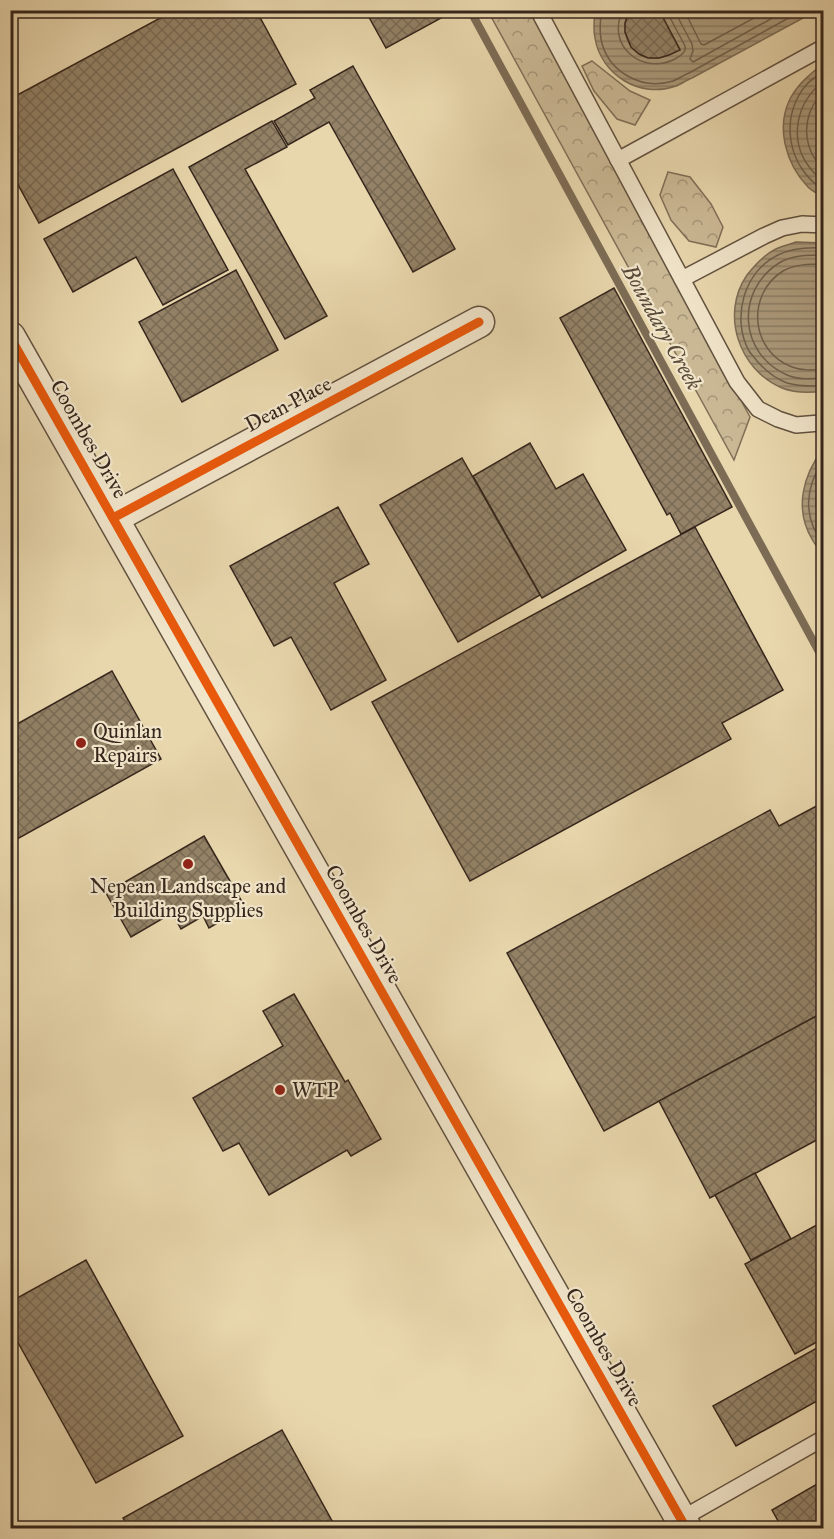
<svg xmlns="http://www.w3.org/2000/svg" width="834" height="1539" font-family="'IM FELL Great Primer',serif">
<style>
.forest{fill:url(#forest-crowns);stroke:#806f58;stroke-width:1.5}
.water{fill:url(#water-rules);stroke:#7c6c55;stroke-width:1.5}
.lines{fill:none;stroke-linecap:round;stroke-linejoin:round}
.shore{stroke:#70604c;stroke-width:1.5}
.stream{stroke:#7c6c55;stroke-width:8}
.building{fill:url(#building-cross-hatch);stroke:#36261c;stroke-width:1.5}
.service-casing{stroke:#625240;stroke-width:18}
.minor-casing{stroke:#625240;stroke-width:33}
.service{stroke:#f0e4c9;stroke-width:15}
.minor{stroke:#f0e4c9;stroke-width:30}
.cycleway-casing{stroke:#f0e4c9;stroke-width:13}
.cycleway{stroke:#e8590c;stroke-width:9}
.poi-dot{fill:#8f2418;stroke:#f0e4c9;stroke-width:2}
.labels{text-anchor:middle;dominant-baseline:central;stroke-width:4.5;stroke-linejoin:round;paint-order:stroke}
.street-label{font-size:21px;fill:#36261c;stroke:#f0e4c9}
.poi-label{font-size:21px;fill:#36261c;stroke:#f0e4c9;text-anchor:start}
.water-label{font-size:22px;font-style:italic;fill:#594938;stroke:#f0e4c9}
</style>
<defs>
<pattern id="forest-crowns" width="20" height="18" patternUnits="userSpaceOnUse" patternTransform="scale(1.5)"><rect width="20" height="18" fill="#cab894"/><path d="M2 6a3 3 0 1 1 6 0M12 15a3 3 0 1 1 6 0" fill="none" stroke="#a59578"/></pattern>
<pattern id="water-rules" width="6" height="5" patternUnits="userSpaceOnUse" patternTransform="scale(1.5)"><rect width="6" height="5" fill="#ab9a7b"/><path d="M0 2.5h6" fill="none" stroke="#8c7d64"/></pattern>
<pattern id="building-cross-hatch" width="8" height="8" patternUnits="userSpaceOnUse" patternTransform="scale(1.5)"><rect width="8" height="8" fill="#938267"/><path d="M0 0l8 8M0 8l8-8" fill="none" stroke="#796a54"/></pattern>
</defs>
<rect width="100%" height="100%" fill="#e8d6ac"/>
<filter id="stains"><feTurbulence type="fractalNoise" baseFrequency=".00333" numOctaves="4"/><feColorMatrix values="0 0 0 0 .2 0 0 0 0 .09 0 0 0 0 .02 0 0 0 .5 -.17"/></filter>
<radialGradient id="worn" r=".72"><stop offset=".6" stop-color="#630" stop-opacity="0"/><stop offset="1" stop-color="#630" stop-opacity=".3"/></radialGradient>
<!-- forest -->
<g class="forest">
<path d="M488,11H531L750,417L734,460Z"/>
<path d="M592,61L630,91L650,100L635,125L617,119L594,91L582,66Z"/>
<path d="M668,172L690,177L711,204L723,227L716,247L689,241L671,220L660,195Z"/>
</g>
<!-- water -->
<g class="water">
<path d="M595,11H630C617,31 631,60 657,58C665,58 673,53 680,49L659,11H816L692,78C687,80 681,84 676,86C640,99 601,75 595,38C593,29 594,20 595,11Z"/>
<path d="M823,64V197C818,194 812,191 808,187C786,164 775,127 791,97C799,83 810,74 823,64Z"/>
<path d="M796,242L823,243V391C810,393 795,393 782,388C739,370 720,314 747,275C754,266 763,256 774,250C781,246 789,245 796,242Z"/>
<path d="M823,449V555C820,550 815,545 812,539C794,509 803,475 823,449Z"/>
</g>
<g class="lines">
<!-- shore -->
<g class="shore">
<path d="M601,10C601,20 599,29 601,39C607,71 641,91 673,81C678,79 684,75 689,73L803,10"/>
<path d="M623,10C605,45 642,76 675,59C680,56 683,55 685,50V46L666,10"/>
<path d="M674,10L692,44L693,51L690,59L693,62L787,10"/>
<path d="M684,10L701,44L704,45L769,10"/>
<path d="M824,71C819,75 813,78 808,83C778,115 787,168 824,190"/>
<path d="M824,81C796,102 788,140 810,168C814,173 818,178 824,181"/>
<path d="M824,92C806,108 802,133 812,154C815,160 820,165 824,170"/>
<path d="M824,248C808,247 792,248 778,255C744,271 731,318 749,351C751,354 755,358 757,361C765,370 776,379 787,383C800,387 811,386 824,386"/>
<path d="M824,255C809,255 792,255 779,263C735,291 739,354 787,375C799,380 811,379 824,378"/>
<path d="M824,264C810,264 795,264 783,271C746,294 750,351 792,367C802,371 813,370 824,369"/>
<path d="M824,459C805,487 802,517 824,545"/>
<path d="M824,472C812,492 815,513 824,533"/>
</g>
<!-- stream -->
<path class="stream" d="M470,10L824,661"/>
</g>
<!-- building -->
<g class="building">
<path d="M175,10H256L296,84L39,223L10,170V99Z"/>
<path d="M365,10H440L443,17L386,48Z"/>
<path d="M630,10H659L680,50L669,55L659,58H648L639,54L631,47L625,32V23Z"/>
<path d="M353,66L455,249L413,272L329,122L288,145L274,121L315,98L310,90Z"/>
<path d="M272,121L287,147L245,169L327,316L285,339L189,167Z"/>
<path d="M173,169L228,270L163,305L136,257L73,292L44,239Z"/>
<path d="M236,270L278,350L182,402L139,322Z"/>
<path d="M614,288L732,507L681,534L670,513L667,515L560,318Z"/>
<path d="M530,443L556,489L583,474L626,550L542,598L473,476Z"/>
<path d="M462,458L540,595L458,642L380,505Z"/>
<path d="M338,507L369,564L334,583L386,680L331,710L291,637L274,646L230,566Z"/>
<path d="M695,527L783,690L722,723L731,739L470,881L372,702Z"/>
<path d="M112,671L161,759L10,843V728Z"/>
<path d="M824,802V1012L604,1131L507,953L770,810L779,826Z"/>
<path d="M204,836L245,907L209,928L203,916L181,929L172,913L131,937L106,893Z"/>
<path d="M294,994L345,1082L348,1080L381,1139L351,1156L347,1150L269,1195L239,1143L223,1151L193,1098L283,1046L263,1011Z"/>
<path d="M824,1012V1136L710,1198L659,1101Z"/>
<path d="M755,1173L791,1239L751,1260L715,1195Z"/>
<path d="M824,1221V1338L795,1354L745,1264Z"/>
<path d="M86,1260L183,1436L96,1483L10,1328V1302Z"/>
<path d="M824,1344V1397L736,1446L713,1406Z"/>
<path d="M282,1430L336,1528H129L123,1518Z"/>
<path d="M824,1480V1528H782L772,1510Z"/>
</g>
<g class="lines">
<!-- service casing -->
<g class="service-casing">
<g id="service">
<path d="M538,10L737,382L758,409L778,419L796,425L820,423L824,422"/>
<path d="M618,160L824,47"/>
<path d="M682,279L764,236L782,228L802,224L824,225"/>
<path d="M681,1519L824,1438"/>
</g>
</g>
<!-- minor casing -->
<g class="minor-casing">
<g id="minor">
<path d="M10,337L686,1528"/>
<path d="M113,518L479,322"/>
</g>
</g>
<!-- service -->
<use href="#service" class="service"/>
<!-- minor -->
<use href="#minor" class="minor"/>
<!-- cycleway casing -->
<g class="cycleway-casing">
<g id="cycleway">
<path d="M10,337L686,1528"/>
<path d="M113,518L479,322"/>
</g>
</g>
<!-- cycleway -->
<use href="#cycleway" class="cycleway"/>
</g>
<!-- markers -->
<g class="poi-dot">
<circle cx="81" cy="743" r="6"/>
<circle cx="188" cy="864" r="6"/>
<circle cx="280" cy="1090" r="6"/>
</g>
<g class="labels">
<!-- street labels -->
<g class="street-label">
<text transform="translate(288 404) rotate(-28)">Dean Place</text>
<text transform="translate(89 439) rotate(60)">Coombes Drive</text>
<text transform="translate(364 924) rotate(60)">Coombes Drive</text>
<text transform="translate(604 1347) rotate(60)">Coombes Drive</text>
</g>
<!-- poi labels -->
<g class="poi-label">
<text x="93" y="731">Quinlan<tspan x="93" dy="24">Repairs</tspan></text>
<text x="188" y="886" text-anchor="middle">Nepean Landscape and<tspan x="188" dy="24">Building Supplies</tspan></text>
<text x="292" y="1090">WTP</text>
</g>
<!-- water labels -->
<g class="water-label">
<text transform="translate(662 327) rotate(61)">Boundary Creek</text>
</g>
</g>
<!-- margin -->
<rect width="834" height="1539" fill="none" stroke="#e8d6ac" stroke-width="36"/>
<rect x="12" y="12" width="810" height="1515" fill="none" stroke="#36261c" stroke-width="3"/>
<rect x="18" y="18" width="798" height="1503" fill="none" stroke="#36261c" stroke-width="1.5"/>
<rect width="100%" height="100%" filter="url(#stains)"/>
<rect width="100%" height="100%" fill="url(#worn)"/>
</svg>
